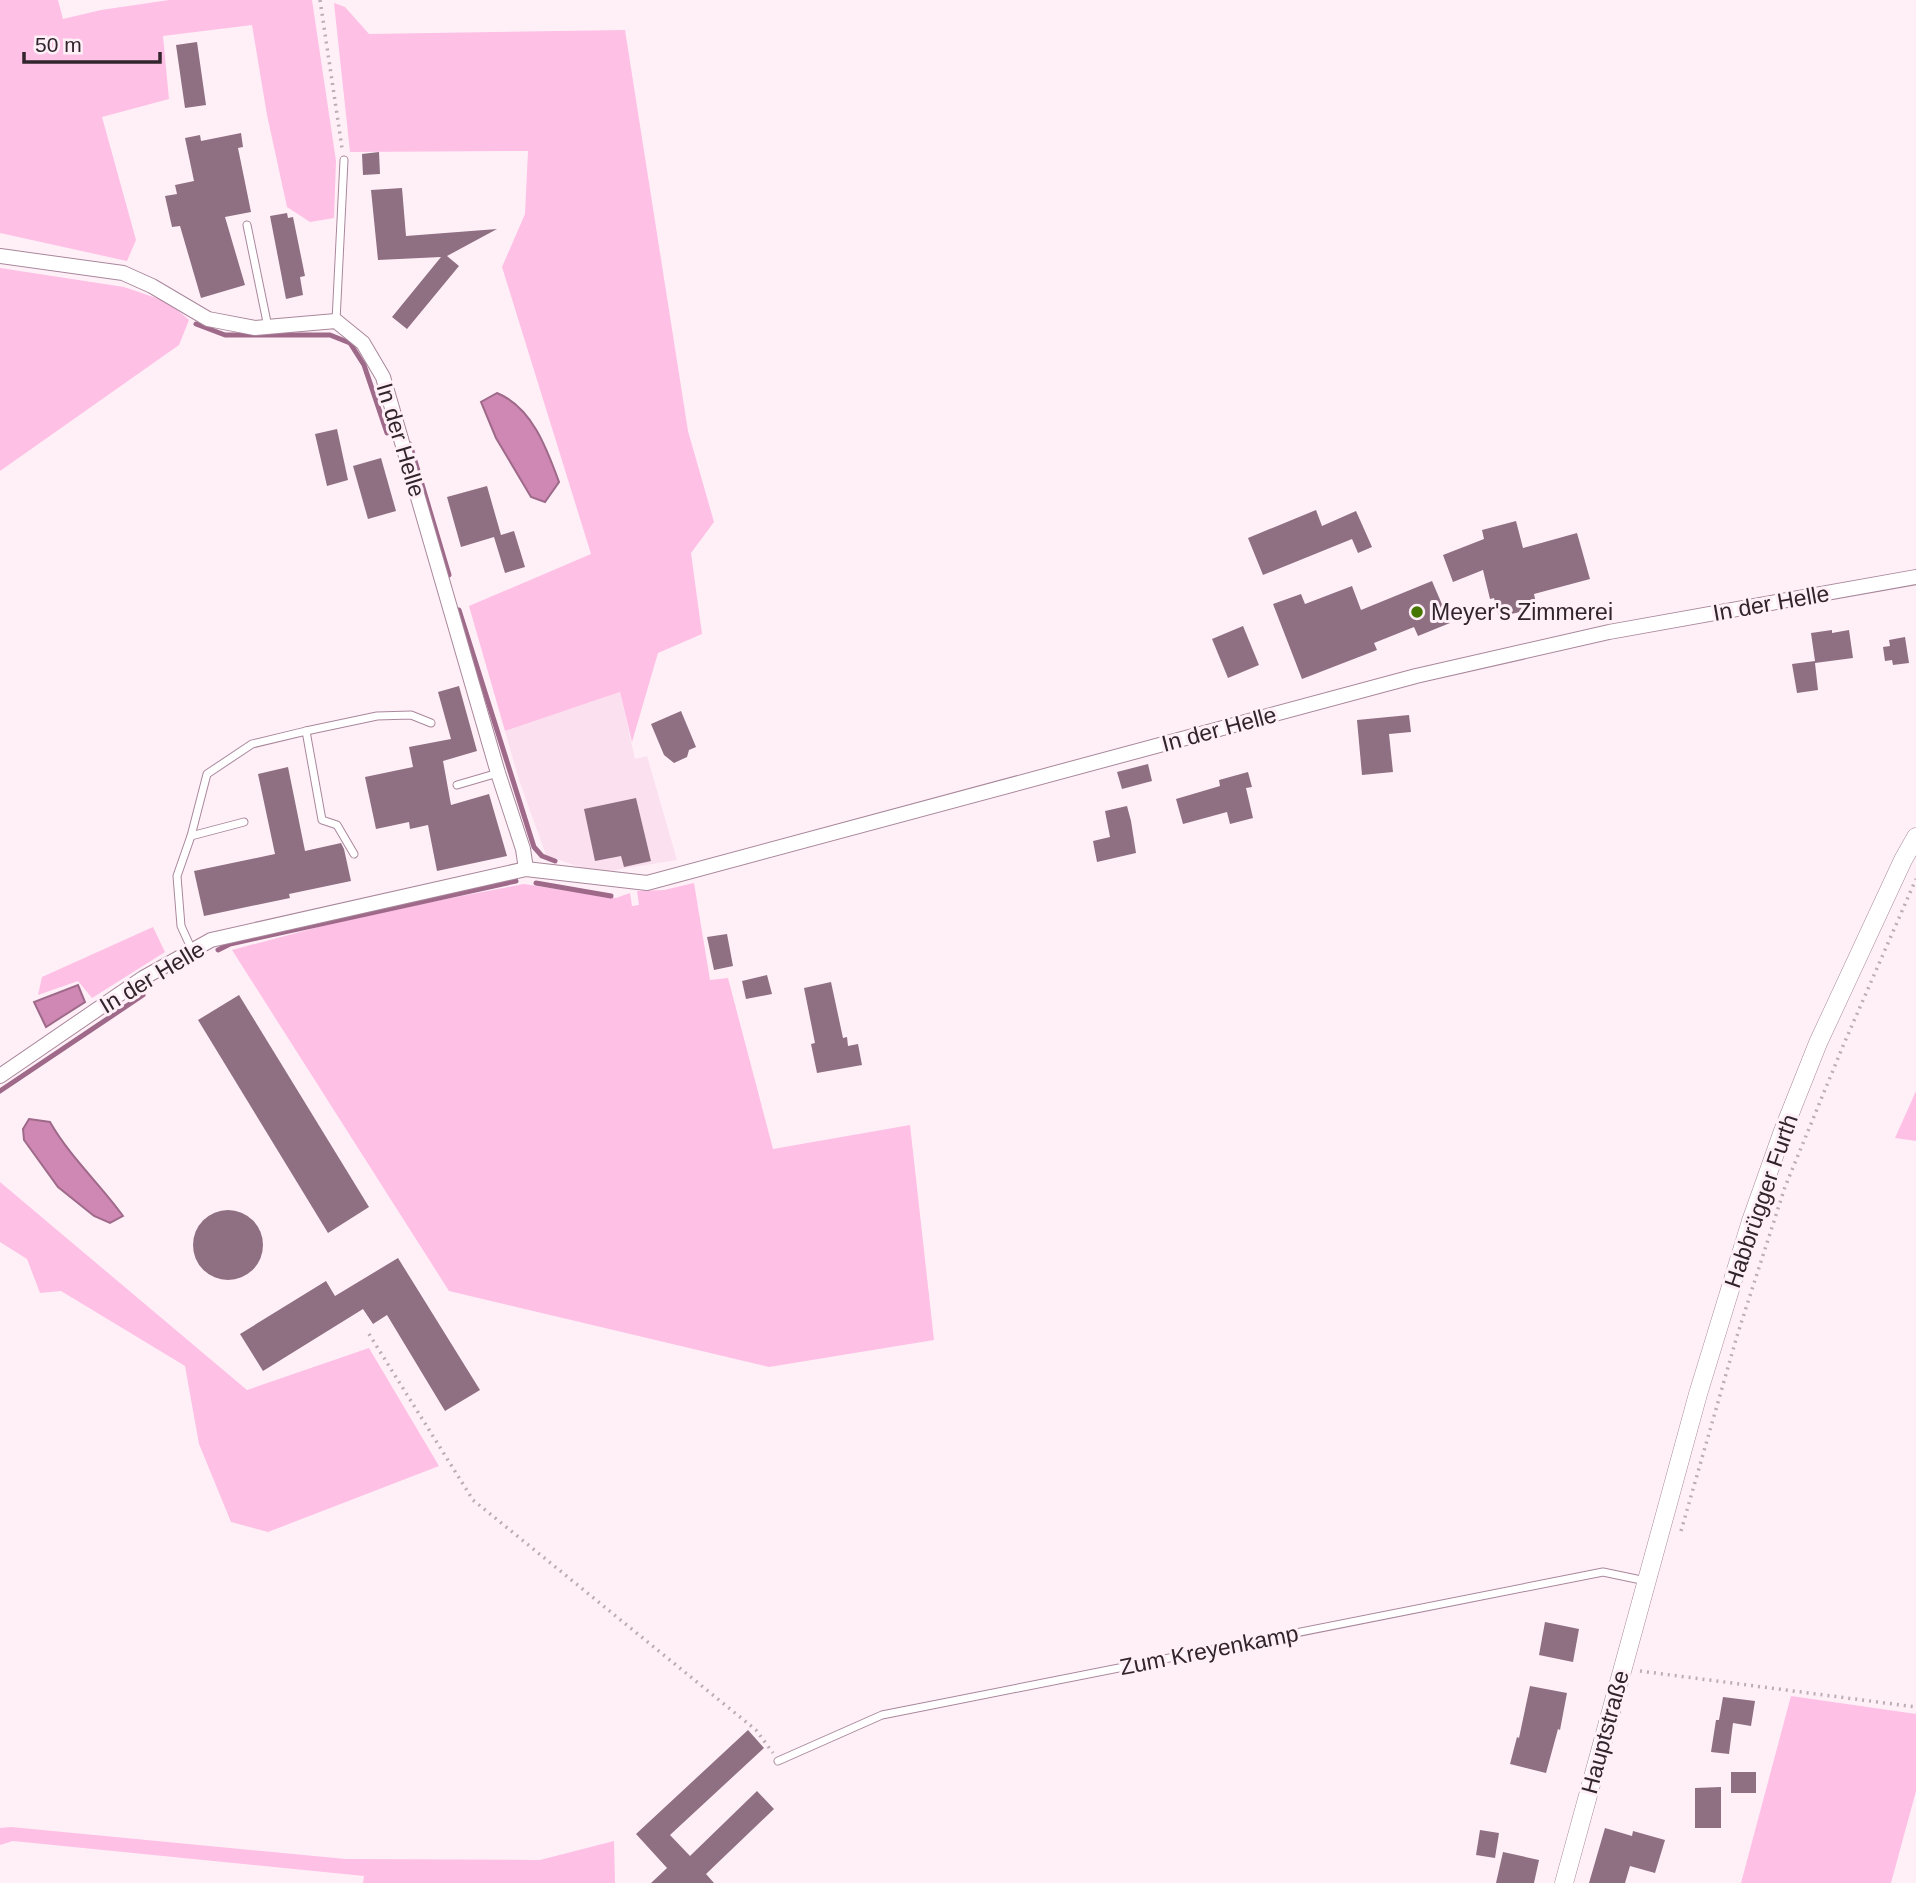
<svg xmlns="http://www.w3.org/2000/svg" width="1916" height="1883" font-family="Arial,sans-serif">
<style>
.built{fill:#fbe0ef}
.green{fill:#fec0e5}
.water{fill:#ce88b3;stroke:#9f6a8a;stroke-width:2}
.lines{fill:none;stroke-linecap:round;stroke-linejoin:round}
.stream{stroke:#9f6a8a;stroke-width:5}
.building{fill:#8f6f82}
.service-casing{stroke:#a9879b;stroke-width:9}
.minor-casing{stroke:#a9879b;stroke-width:16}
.tertiary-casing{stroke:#a9879b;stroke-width:19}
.path{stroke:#bbadb5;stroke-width:3.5;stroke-dasharray:2 5;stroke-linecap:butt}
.service{stroke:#fff;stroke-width:7}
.minor{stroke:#fff;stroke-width:14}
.tertiary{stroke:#fff;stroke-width:18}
.poi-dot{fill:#457700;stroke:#fff0f8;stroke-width:2.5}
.labels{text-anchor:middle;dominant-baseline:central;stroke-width:6;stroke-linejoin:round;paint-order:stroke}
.street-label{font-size:23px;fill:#31242c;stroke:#fff0f8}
.poi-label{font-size:23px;fill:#31242c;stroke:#fff0f8;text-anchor:start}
</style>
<rect width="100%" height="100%" fill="#fff0f8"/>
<!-- built -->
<path class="built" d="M620,692L635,759L647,756L677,860L596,873L546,855L519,780L505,731Z"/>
<!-- green -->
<g class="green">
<path d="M0,0H58L63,19L101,10L169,0H312L336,161L334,218L310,222L287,207L267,115L252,25L163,36L169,99L102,117L136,240L127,261L0,233Z"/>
<path d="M334,3L345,7L369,34L625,30L688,431L714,522L691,553L702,634L658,653L632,742L620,692L505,731L469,606L591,554L502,267L525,214L528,151L350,152Z"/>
<path d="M0,268L124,287L168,302L189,320L179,345L0,471Z"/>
<path d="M694,883L710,980L728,978L773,1149L910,1125L934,1340L769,1367L449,1291L232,950L367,914L524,884L616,898L630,893L632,906L639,905L637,891L664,890Z"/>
<path d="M153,927L165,952L92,998L78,981L38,995L42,977Z"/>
<path d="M1916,1091V1141L1895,1138Z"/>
<path d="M0,1182L247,1390L369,1348L439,1466L268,1532L231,1522L199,1444L185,1366L61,1291L40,1293L27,1259L0,1242Z"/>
<path d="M1791,1696L1916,1714V1791L1891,1883H1741Z"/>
<path d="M11,1827L346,1859L540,1860L614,1841L615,1883H363L364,1876L13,1841L0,1845V1828Z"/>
</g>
<!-- water -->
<g class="water">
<path d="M497,393C532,407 547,449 559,482L545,502L531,497L496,438L481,402Z"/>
<path d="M78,985L85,1002L46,1027L34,1002Z"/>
<path d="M29,1119L50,1122C70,1157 100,1184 123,1216L110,1223L94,1216L58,1187L24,1140L23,1129Z"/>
</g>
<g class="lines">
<!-- stream -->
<g class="stream">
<path d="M196,324L225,335H330L350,343L364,365L387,433"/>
<path d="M410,444L449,575"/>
<path d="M459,610L534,847L542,856L555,861"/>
<path d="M536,883L611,896"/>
<path d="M218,950L230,944L516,881"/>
<path d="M0,1091L143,995"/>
</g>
</g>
<!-- building -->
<g class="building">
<path d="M197,42L206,105L185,108L176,45Z"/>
<path d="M241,133L243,147L238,148L251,212L225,217L245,285L201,298L180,226L172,227L165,196L177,194L175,185L194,181L185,138L200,135L201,141Z"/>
<path d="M379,152L380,174L363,175L362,154Z"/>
<path d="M402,188L406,236L497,229L447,256L459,266L407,329L392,317L441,257L378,260L371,190Z"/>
<path d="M287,213L288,218L293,217L305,276L300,277L303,295L286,299L270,216Z"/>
<path d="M337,429L348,480L327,486L315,434Z"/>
<path d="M381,458L396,511L368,519L353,466Z"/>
<path d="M487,486L501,535L514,531L525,567L505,573L494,537L461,547L447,497Z"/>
<path d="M1316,510L1322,526L1356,511L1372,547L1358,553L1352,539L1263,575L1248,538Z"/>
<path d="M1516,521L1523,548L1577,533L1590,579L1534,594L1537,608L1499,617L1494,598L1490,599L1483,570L1453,582L1443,555L1484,539L1482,530Z"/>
<path d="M1432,581L1450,623L1418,636L1414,627L1374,643L1377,650L1302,679L1273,604L1301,594L1305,604L1352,586L1361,610Z"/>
<path d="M1243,626L1259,665L1228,678L1212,639Z"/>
<path d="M1832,630V633L1849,630L1853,658L1815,663L1818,690L1797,693L1792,664L1815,661L1811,633Z"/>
<path d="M1905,637L1909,663L1893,665L1892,660L1885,661L1883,647L1890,646L1889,640Z"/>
<path d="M459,686L477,751L443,761L451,805L489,794L507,856L437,871L428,825L410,829L409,822L376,829L365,777L413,767L409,747L451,739L438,692Z"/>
<path d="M681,711L696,747L689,750L687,757L674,763L664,755L651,724Z"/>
<path d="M1409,715L1411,732L1389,734L1393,772L1362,775L1357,720Z"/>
<path d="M1148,764L1152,781L1122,789L1117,772Z"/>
<path d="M288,767L305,851L341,843L344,849L351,881L289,894L290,898L204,916L194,871L275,854L258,774Z"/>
<path d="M1248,772L1252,787L1246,788L1253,818L1230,824L1227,812L1183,824L1176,799L1220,786L1219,780Z"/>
<path d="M636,798L651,861L624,867L621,856L595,861L584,809Z"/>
<path d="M1127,806L1131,821L1136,853L1097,862L1093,841L1110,837L1105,811Z"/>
<path d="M727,934L733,966L714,970L707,937Z"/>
<path d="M767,975L772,994L746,999L742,981Z"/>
<path d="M831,982L843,1038L847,1037L848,1046L858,1044L862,1065L817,1073L811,1044L815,1043L804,988Z"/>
<path d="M239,995L369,1207L328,1233L198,1020Z"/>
<circle cx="228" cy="1245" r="35"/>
<path d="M398,1258L480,1390L445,1411L387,1315L373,1324L363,1309L263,1371L240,1334L326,1281L335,1296Z"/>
<path d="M1545,1622L1579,1629L1573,1662L1539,1655Z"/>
<path d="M1530,1686L1567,1693L1560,1730L1558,1729L1546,1773L1510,1764L1517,1737L1519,1738Z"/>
<path d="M1723,1697L1755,1701L1751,1726L1733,1723L1729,1754L1711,1752L1716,1720H1719Z"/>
<path d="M748,1730L764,1748L670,1835L690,1856L757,1791L774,1809L706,1874L714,1883H651L667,1868L636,1834Z"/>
<rect x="1731" y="1772" width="25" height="21"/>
<path d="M1721,1787V1828H1695V1788Z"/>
<path d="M1605,1828L1632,1836L1633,1831L1665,1840L1655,1873L1630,1866L1625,1883H1589Z"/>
<path d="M1480,1830L1499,1833L1495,1858L1476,1855Z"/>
<path d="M1503,1852L1539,1860L1534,1883H1496Z"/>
</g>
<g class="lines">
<!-- service casing -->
<g class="service-casing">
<g id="service">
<path d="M247,225L268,327"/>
<path d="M336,321L344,160"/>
<path d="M306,731L377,716L411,715L431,723"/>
<path d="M457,785L498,773"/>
<path d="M191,836L207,774L252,744L306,731L322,820L337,825L354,854"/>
<path d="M192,950L181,926L177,876L191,836L244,822"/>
<path d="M778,1761L882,1715L1603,1572L1646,1581"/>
</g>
</g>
<!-- minor casing -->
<g class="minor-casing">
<g id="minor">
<path d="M0,256L123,273L152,286L208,319L255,328L336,321L363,343L383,377L498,773L523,849L526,869"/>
<path d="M0,1076L143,978L211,940L526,869L647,883L1416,676L1609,632L1916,577"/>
</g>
</g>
<!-- tertiary casing -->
<g class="tertiary-casing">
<path id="tertiary" d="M1564,1883L1698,1394L1751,1221L1783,1131L1818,1043L1903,860L1916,837"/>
</g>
<!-- path -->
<g class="path">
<path d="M320,0L342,148"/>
<path d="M369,1334L473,1500L756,1730L773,1753"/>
<path d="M1681,1531L1737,1336L1785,1187L1843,1046L1916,879"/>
<path d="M1640,1671L1916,1707"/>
</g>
<!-- service -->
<use href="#service" class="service"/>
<!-- minor -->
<use href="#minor" class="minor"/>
<!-- tertiary -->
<use href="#tertiary" class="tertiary"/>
</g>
<!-- markers -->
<circle class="poi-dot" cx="1417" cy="612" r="7"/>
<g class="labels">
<!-- street labels -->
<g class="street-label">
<text transform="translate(401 440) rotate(73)">In der Helle</text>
<text transform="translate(1771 603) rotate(-10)">In der Helle</text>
<text transform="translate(1219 729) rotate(-15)">In der Helle</text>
<text transform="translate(152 977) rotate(-31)">In der Helle</text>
<text transform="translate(1761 1201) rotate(-71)">Habbrügger Furth</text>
<text transform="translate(1209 1650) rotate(-11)">Zum Kreyenkamp</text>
<text transform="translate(1605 1732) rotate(-75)">Hauptstraße</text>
</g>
<!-- poi labels -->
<g class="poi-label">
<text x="1431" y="612">Meyer's Zimmerei</text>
</g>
</g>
<!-- scale -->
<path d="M24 52v10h136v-10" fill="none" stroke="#31242c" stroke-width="3.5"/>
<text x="35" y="52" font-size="21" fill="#31242c" stroke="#fff0f8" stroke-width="5" paint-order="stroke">50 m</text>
</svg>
